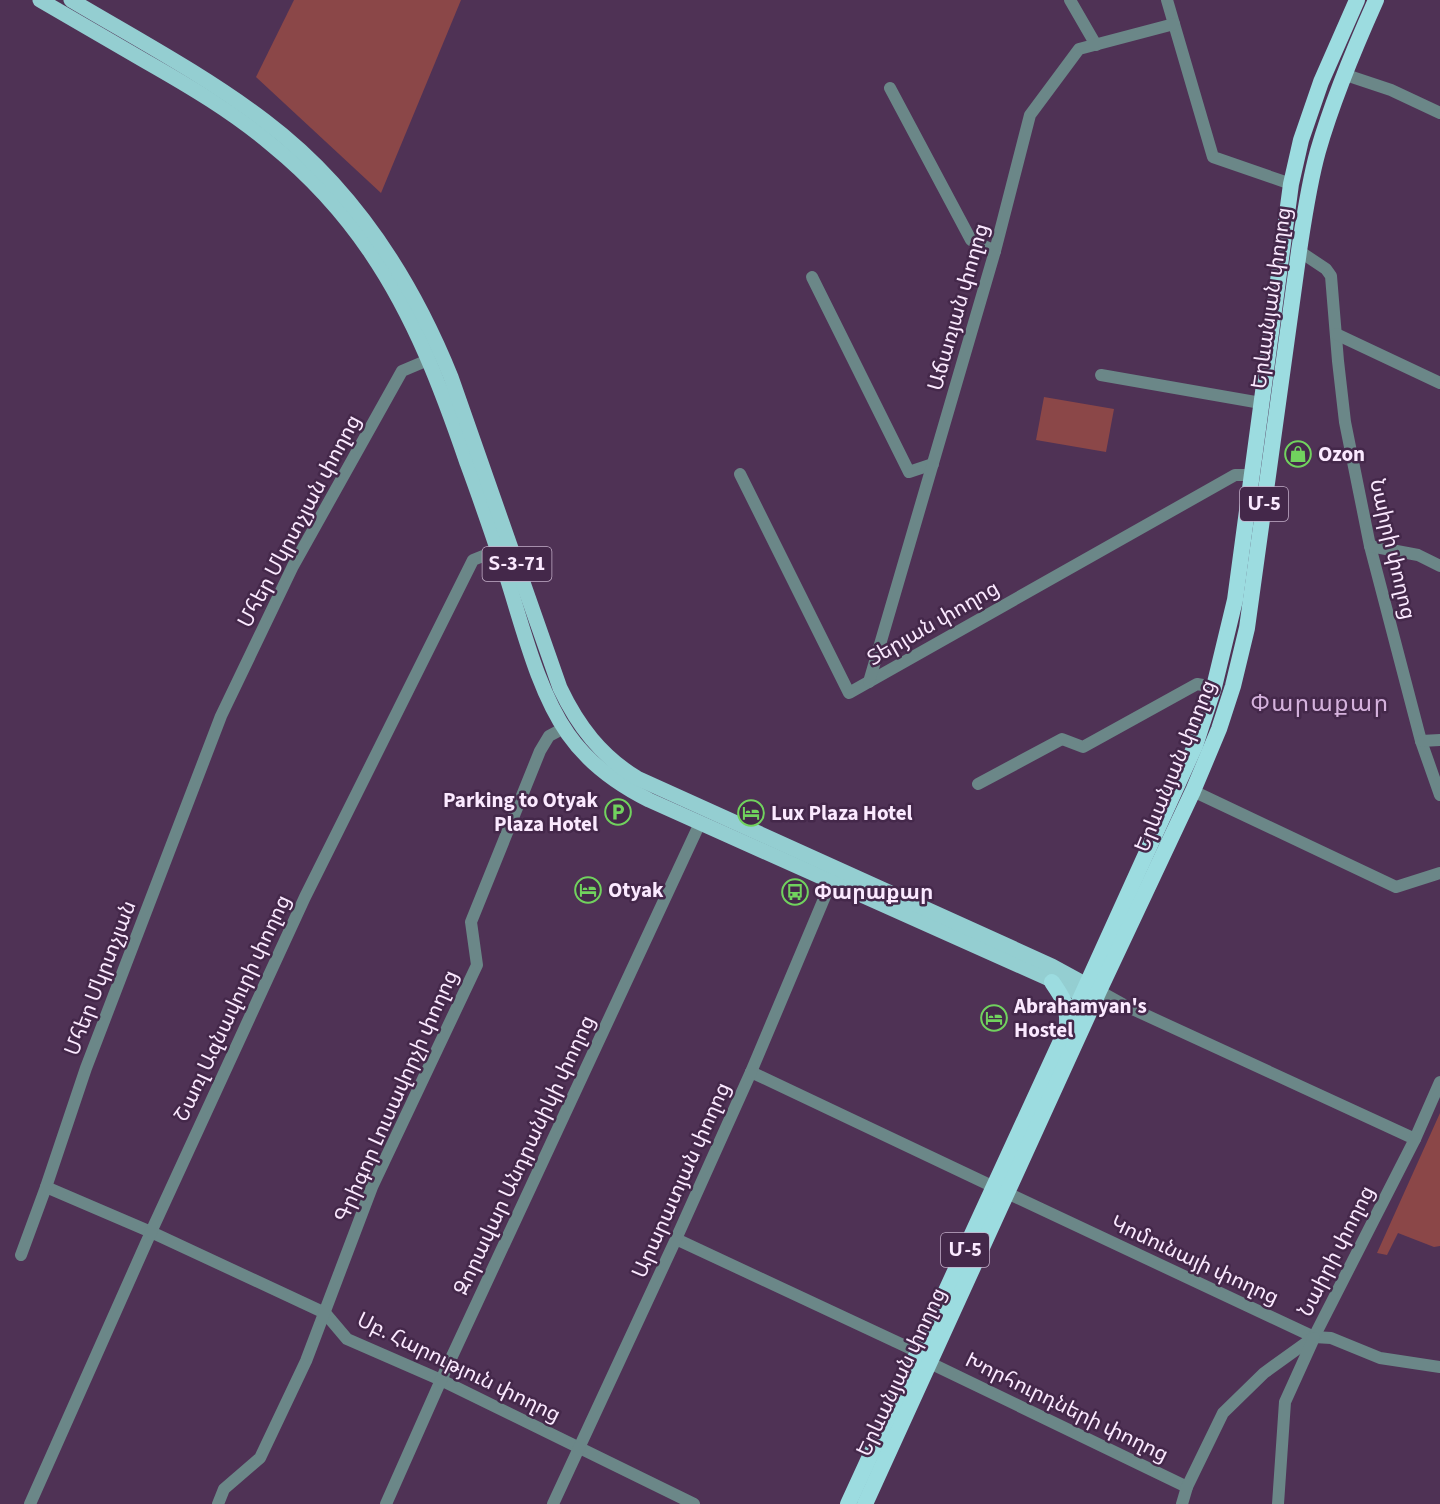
<svg xmlns="http://www.w3.org/2000/svg" width="1440" height="1504" font-family="'Source Sans 3','Noto Sans Armenian',sans-serif">
<style>
.green{fill:#8b4748}
.lines{fill:none;stroke-linecap:round;stroke-linejoin:round}
.minor{stroke:#6b8788;stroke-width:12}
.primary{stroke:#94ced1;stroke-width:15}
.trunk{stroke:#9cdce0;stroke-width:16}
.labels{text-anchor:middle;dominant-baseline:central;stroke-width:5;stroke-linejoin:round;paint-order:stroke}
.shield{fill:#44284a;stroke:#c4afc9;stroke-width:1.5}
.shield-label{font-size:20px;font-weight:bold;fill:#fbe9ff}
.street-label{font-size:21px;fill:#fbe9ff;stroke:#44284a}
.poi-label{font-size:21px;font-weight:bold;fill:#fbe9ff;stroke:#44284a;text-anchor:start}
.quarter-label{font-size:24px;letter-spacing:1.5px;fill:#d5b2dd;stroke:#44284a}
</style>
<rect width="100%" height="100%" fill="#4f3255"/>
<!-- green -->
<g class="green">
<path d="M294,0H461L381,193L256,77Z"/>
<path d="M1044,397L1114,409L1106,452L1036,440Z"/>
<path d="M1440,1113V1246L1434,1247L1398,1233L1387,1255L1377,1253Z"/>
</g>
<g class="lines">
<!-- minor -->
<g class="minor">
<path d="M1070,0L1096,45"/>
<path d="M1167,0L1213,157L1291,184"/>
<path d="M1343,74L1391,90L1440,113"/>
<path d="M890,88L971,240L995,251"/>
<path d="M1299,251L1326,269L1331,276L1338,361L1345,422L1370,546L1421,741L1440,795"/>
<path d="M812,277L909,472L933,464"/>
<path d="M1336,334L1440,383"/>
<path d="M1101,375L1261,403"/>
<path d="M740,474L849,693L1235,475H1251"/>
<path d="M1370,546L1418,555L1440,566"/>
<path d="M869,682L995,251L1030,115L1079,49L1174,24"/>
<path d="M1421,741L1440,740"/>
<path d="M978,784L1062,739L1083,747L1197,684L1214,687"/>
<path d="M1193,791L1396,887L1440,873"/>
<path d="M1099,991L1126,1006L1415,1139"/>
<path d="M751,1072L994,1187"/>
<path d="M46,1187L151,1232L325,1313L347,1339L441,1380L694,1504"/>
<path d="M1007,1193L1314,1337L1331,1338L1380,1358L1440,1367"/>
<path d="M676,1239L918,1352"/>
<path d="M21,1255L46,1187L86,1068L221,716L293,566L402,371L428,360"/>
<path d="M930,1363L1187,1487"/>
<path d="M30,1504L151,1232L305,897L473,560L498,550"/>
<path d="M218,1504L224,1489L260,1458L306,1361L372,1187L477,965L471,922L540,751L549,736L564,728"/>
<path d="M386,1504L441,1380L700,823"/>
<path d="M553,1504L676,1239L751,1072L834,875"/>
<path d="M1182,1504L1187,1487L1223,1413L1264,1373L1314,1337L1415,1139L1440,1082"/>
<path d="M1278,1504L1285,1402L1314,1338"/>
</g>
<!-- primary -->
<g class="primary">
<path d="M40,0C75,20 110,41 145,61C189,86 233,112 272,145C310,176 344,213 371,253C415,318 442,390 467,463C481,501 494,539 507,578C523,628 538,691 568,734C589,764 617,784 649,800L1047,978L1091,999"/>
<path d="M71,0C135,38 206,76 265,121C351,186 411,278 451,377L560,688C578,726 601,756 637,778L1052,966L1096,990"/>
</g>
<!-- trunk -->
<g class="trunk">
<path d="M1052,982C1063,998 1068,1005 1067,1025"/>
<path d="M848,1504L1082,995L1195,746L1214,687L1235,600L1291,184L1301,140L1321,82L1357,0"/>
<path d="M865,1504L1099,991L1193,791L1219,729L1233,686L1247,628L1299,251C1304,218 1309,183 1318,151C1333,99 1354,49 1376,0"/>
</g>
</g>
<!-- icons -->
<defs>
<g id="shop-ring" transform="scale(1.35)"><circle r="9.5" fill="#44284a" stroke="#71d25e" stroke-width="1.5"/><path d="M-5-2.5h2.3a2.7 3.5 0 0 1 5.4 0H5L5.5 6h-11ZM-1.5-2.5h3a1.5 2.3 0 0 0-3 0Z" fill="#71d25e"/></g>
<g id="parking-ring" transform="scale(1.35)"><circle r="9.5" fill="#44284a" stroke="#71d25e" stroke-width="1.5"/><path d="M-3.5-5.5H1a3.5 3.5 0 0 1 0 7H-1V5.5H-3.5ZM-1-3.4V-.6H.8a1.4 1.4 0 0 0 0-2.8Z" fill="#71d25e"/></g>
<g id="hotel-ring" transform="scale(1.35)"><circle r="9.5" fill="#44284a" stroke="#71d25e" stroke-width="1.5"/><path d="M-6-4.5h1.5V1H6V5H4.5V3h-9V5H-6ZM-4 0a1.8 1.8 0 1 1 3.6 0ZM.5 0V-2.5h3Q6-2.5 6 0Z" fill="#71d25e"/></g>
<g id="bus-ring" transform="scale(1.35)"><circle r="9.5" fill="#44284a" stroke="#71d25e" stroke-width="1.5"/><path d="M-5-6H5V4H4V6H2V4H-2V6H-4V4H-5ZM-3.5-4V0h7V-4ZM-3.5 1.2v1.5H-2V1.2ZM2 1.2v1.5H3.5V1.2Z" fill="#71d25e"/></g>
</defs>
<g fill-rule="evenodd">
<use href="#shop-ring" x="1298" y="454"/>
<use href="#parking-ring" x="618" y="812"/>
<use href="#hotel-ring" x="751" y="813"/>
<use href="#hotel-ring" x="588" y="890"/>
<use href="#bus-ring" x="795" y="892"/>
<use href="#hotel-ring" x="994" y="1018"/>
</g>
<g class="labels">
<!-- shield labels -->
<g class="shield">
<rect x="1240" y="487" width="48" height="34" rx="4.5"/>
<rect x="482.5" y="547" width="69" height="34" rx="4.5"/>
<rect x="941" y="1233" width="48" height="34" rx="4.5"/>
</g>
<g class="shield-label">
<text x="1264" y="504">Մ-5</text>
<text x="517" y="564">Տ-3-71</text>
<text x="965" y="1250">Մ-5</text>
</g>
<!-- street labels -->
<g class="street-label">
<text transform="translate(1271 298) rotate(-82)">Երևանյան փողոց</text>
<text transform="translate(958 307) rotate(-74)">Աճառյան փողոց</text>
<text transform="translate(299 521) rotate(-62)">Մհեր Մկրտչյան փողոց</text>
<text transform="translate(1393 549) rotate(77)">Նաիրի փողոց</text>
<text transform="translate(933 623) rotate(-30)">Տերյան փողոց</text>
<text transform="translate(1175 766) rotate(-68)">Երևանյան փողոց</text>
<text transform="translate(100 978) rotate(-69)">Մհեր Մկրտչյան</text>
<text transform="translate(232 1008) rotate(-65)">Շառլ Ազնավուրի փողոց</text>
<text transform="translate(396 1096) rotate(-66)">Գրիգոր Լուսավորչի փողոց</text>
<text transform="translate(524 1155) rotate(-65)">Զորավար Անդրանիկի փողոց</text>
<text transform="translate(681 1180) rotate(-66)">Արարատյան փողոց</text>
<text transform="translate(1336 1251) rotate(-63)">Նաիրի փողոց</text>
<text transform="translate(1195 1260) rotate(25)">Կոմունայի փողոց</text>
<text transform="translate(459 1367) rotate(26)">Սբ. Հարություն փողոց</text>
<text transform="translate(901 1372) rotate(-65)">Երևանյան փողոց</text>
<text transform="translate(1067 1407) rotate(26)">Խորհուրդների փողոց</text>
</g>
<!-- poi labels -->
<g class="poi-label">
<text x="1318" y="454">Ozon</text>
<text x="598" y="800" text-anchor="end">Parking to Otyak<tspan x="598" dy="24">Plaza Hotel</tspan></text>
<text x="771" y="813">Lux Plaza Hotel</text>
<text x="608" y="890">Otyak</text>
<text x="814" y="892">Փարաքար</text>
<text x="1014" y="1006">Abrahamyan's<tspan x="1014" dy="24">Hostel</tspan></text>
</g>
<!-- quarter labels -->
<g class="quarter-label">
<text x="1320" y="703">Փարաքար</text>
</g>
</g>
</svg>
